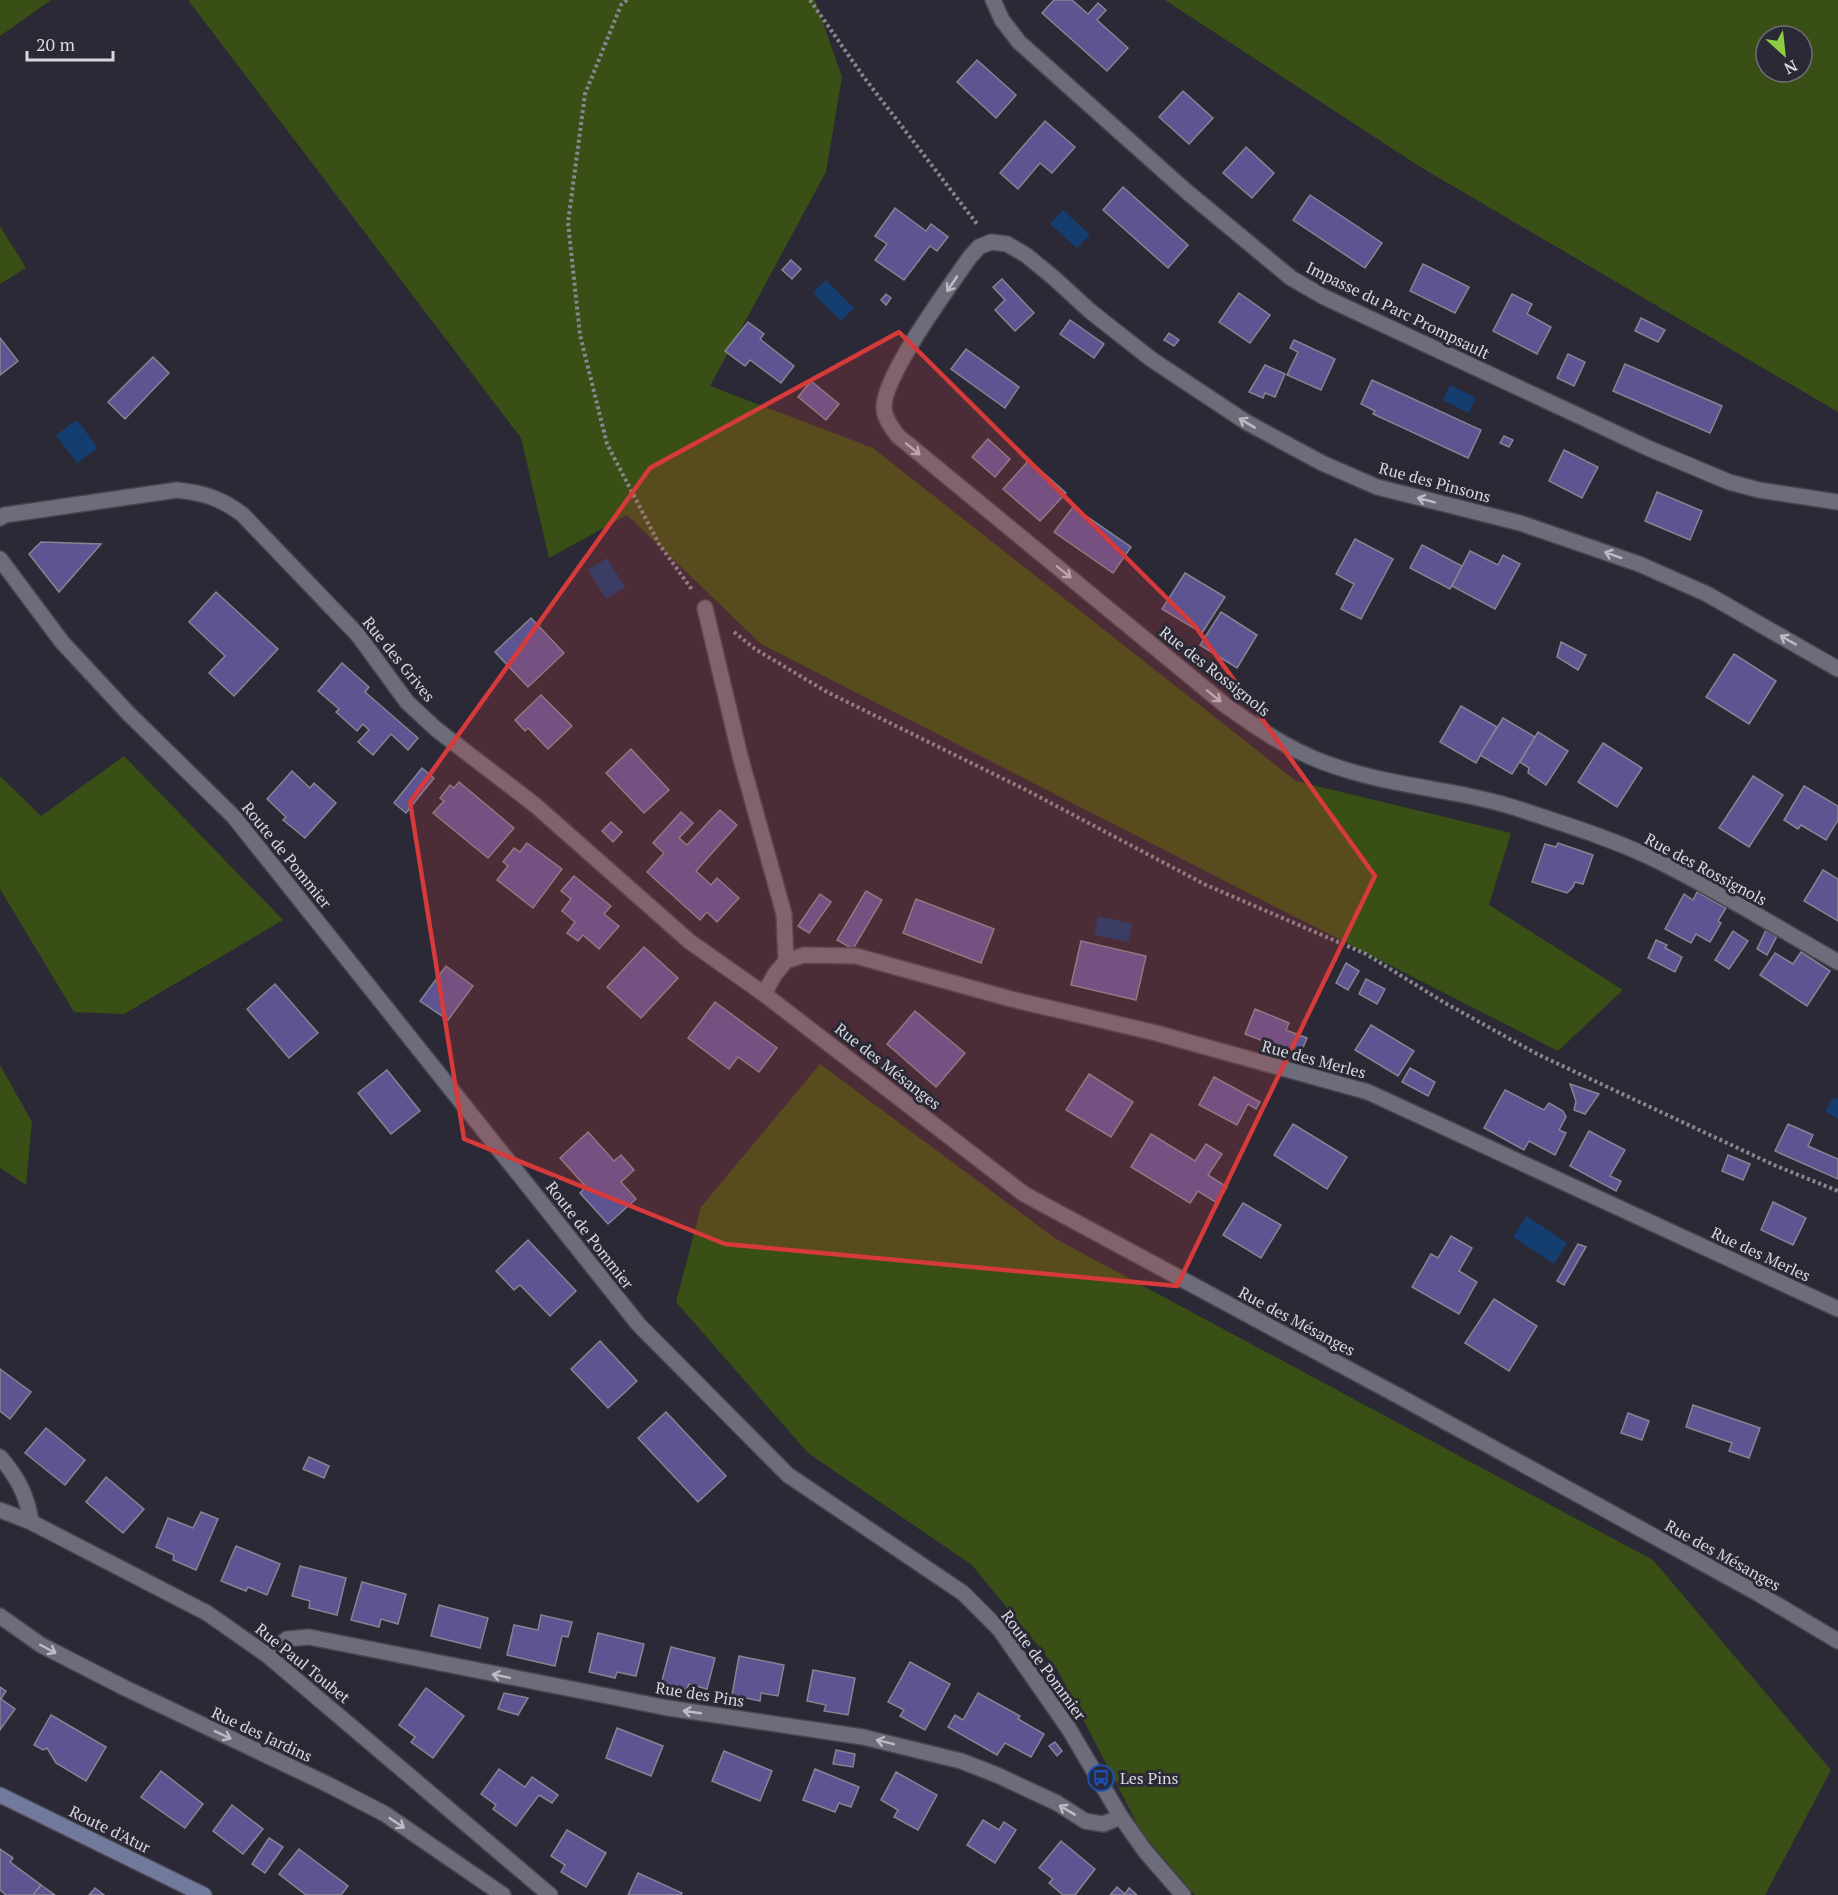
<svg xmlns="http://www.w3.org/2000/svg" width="1838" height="1895" font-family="'PT Serif',serif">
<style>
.green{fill:#394f16;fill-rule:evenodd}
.water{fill:#143e6f}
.building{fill:#5d5592;stroke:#858492;stroke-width:1.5}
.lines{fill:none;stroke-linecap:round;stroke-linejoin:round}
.service-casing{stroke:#46454e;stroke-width:18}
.minor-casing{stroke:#46454e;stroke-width:18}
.secondary-casing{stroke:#46454e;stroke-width:18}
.path{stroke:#888790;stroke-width:4;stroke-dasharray:3 3;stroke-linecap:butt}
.service{stroke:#6d6c7a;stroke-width:15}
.minor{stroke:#6d6c7a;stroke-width:15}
.secondary{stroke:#717a9d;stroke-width:15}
.oneway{stroke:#bcbcc5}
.marked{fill:#d63a3a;fill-opacity:0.2;stroke:#d63a3a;stroke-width:4.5;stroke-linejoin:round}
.labels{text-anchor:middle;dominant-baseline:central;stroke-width:6;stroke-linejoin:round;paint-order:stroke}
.street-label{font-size:16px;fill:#d7d7de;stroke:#2a2935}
.poi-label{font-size:16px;fill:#d7d7de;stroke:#2a2935;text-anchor:start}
</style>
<rect width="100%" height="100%" fill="#2a2935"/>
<!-- green -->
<g class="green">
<path d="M0,0H51L0,36Z"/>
<path d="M188,0H815L842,77L826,172L710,386L873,448L1296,781L1511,833L1489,905L1623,990L1558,1051L761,644L627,515L549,558L521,438Z"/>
<path d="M1165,0H1838V412L1422,168ZM1766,36H1802V72H1766Z"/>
<path d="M0,226L26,268L0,284Z"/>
<path d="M124,756L283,920L124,1014L74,1012L0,889V776L41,816Z"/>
<path d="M820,1064L1056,1239L1653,1560L1831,1770L1765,1895H1195L1142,1833L1057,1669L972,1565L808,1453L676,1302L701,1207Z"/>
<path d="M0,1065L32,1122L26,1185L0,1168Z"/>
</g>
<!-- water -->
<g class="water">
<path d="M1063,210L1090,235L1077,248L1050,224Z"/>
<path d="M826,280L854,308L841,321L813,293Z"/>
<path d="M1450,385L1476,398L1469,413L1443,400Z"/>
<path d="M77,420L98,448L77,463L56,435Z"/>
<path d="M607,558L625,587L606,599L588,570Z"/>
<path d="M1098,916L1132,924L1128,942L1094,935Z"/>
<path d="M1834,1097L1838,1099V1119L1825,1111Z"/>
<path d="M1527,1216L1567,1243L1554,1264L1513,1237Z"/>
</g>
<!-- building -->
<g class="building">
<path d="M1054,0H1072L1088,14L1098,3L1106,10L1097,20L1128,48L1107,71L1042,13Z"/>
<path d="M977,60L1016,95L996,118L957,82Z"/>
<path d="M1183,91L1213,118L1189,144L1159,117Z"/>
<path d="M1045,121L1075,147L1052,173L1040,163L1018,189L1000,173Z"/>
<path d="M1246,147L1274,173L1252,198L1223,173Z"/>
<path d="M1123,187L1188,245L1168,268L1103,210Z"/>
<path d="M1310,195L1382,243L1365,268L1293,220Z"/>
<path d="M895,208L926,231L931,224L948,237L937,251L930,246L904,280L875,260L887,244L875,236Z"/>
<path d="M791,260L801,269L792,279L782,270Z"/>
<path d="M1423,264L1469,287L1455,313L1410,291Z"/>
<path d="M1002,279L1034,313L1015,331L995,310L1005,300L993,287Z"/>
<path d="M1239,293L1270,315L1250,343L1219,322Z"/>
<path d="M886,294L891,298L886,305L881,300Z"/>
<path d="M1512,294L1532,304L1527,314L1551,327L1537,354L1493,331Z"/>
<path d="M1641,318L1665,330L1658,342L1635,331Z"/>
<path d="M1070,320L1104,344L1094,358L1060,334Z"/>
<path d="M748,322L764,334L760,339L794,366L781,383L750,360L745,366L725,351Z"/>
<path d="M1169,333L1179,340L1174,346L1164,340Z"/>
<path d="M0,338L18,361L0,375Z"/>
<path d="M1294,340L1335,359L1321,390L1287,375L1298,352L1290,348Z"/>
<path d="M966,349L1019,387L1005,408L951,369Z"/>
<path d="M1568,354L1585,362L1574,386L1557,378Z"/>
<path d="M153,357L169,373L125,419L108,402Z"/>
<path d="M1625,364L1722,406L1710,433L1613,391Z"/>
<path d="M1265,365L1285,374L1275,397L1265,393L1263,398L1249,392Z"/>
<path d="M1372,380L1481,430L1468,458L1373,414L1375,411L1361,404Z"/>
<path d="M811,381L839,404L826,420L798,397Z"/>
<path d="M1504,436L1513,440L1509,447L1500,443Z"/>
<path d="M988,439L1010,459L995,477L972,457Z"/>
<path d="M1564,450L1598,467L1582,498L1549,481Z"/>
<path d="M1029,460L1066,493L1040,521L1003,489Z"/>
<path d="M1657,492L1702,511L1690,540L1645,521Z"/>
<path d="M1073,507L1131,547L1113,573L1054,532Z"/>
<path d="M1355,539L1393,559L1361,619L1341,609L1354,584L1336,574Z"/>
<path d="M41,542L101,544L59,592L29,554Z"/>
<path d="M1422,545L1462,566L1450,589L1410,568Z"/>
<path d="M1470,551L1498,565L1503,555L1520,564L1495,609L1452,586Z"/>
<path d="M1185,573L1225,597L1202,633L1162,609Z"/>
<path d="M216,592L278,649L234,696L209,673L225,656L189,622Z"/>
<path d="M1221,612L1257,635L1237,668L1200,645Z"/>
<path d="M531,618L564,653L528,687L495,652Z"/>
<path d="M1561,642L1586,655L1578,670L1557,657Z"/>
<path d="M1734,654L1776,681L1749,724L1706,697Z"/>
<path d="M342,663L369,687L365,692L418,738L408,750L391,734L373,755L358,742L369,730L363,724L357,731L336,712L339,709L318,691Z"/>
<path d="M541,695L572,726L548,749L528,728L525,731L515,720Z"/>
<path d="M1461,706L1497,727L1476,763L1440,742Z"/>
<path d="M1503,718L1535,737L1512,774L1480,755Z"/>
<path d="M1538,732L1568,751L1546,785L1528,773L1529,768L1520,762Z"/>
<path d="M1603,743L1642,768L1617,807L1578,782Z"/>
<path d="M631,749L669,790L644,813L606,773Z"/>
<path d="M422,768L434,778L406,813L394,803Z"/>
<path d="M292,771L310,788L314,783L336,803L305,838L283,820L286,817L267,799Z"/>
<path d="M1753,776L1783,795L1749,847L1719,828Z"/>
<path d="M459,782L514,828L488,858L433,813L444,801L440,798L450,785L454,788Z"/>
<path d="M1804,786L1838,806V820L1826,840L1801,825L1798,829L1784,820Z"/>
<path d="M720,810L737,825L696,871L711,885L717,878L739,898L717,922L707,912L700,920L647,872L664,853L653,843L681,812L693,823L679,838L687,845Z"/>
<path d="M611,822L622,832L613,842L602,831Z"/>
<path d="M527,843L562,869L533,908L497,880L508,866L503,862L514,848L520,852Z"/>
<path d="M1558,843L1593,855L1583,884L1575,882L1573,887L1567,893L1532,882L1545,844L1556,847Z"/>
<path d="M1823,870L1838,879V921L1804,901Z"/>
<path d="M574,876L611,906L604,914L619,926L599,949L583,935L578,941L567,933L575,922L562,911L571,899L561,891Z"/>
<path d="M866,891L882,900L853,949L837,940Z"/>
<path d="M1697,892L1726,908L1718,921L1721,923L1710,942L1696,934L1691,943L1665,929L1684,894L1693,900Z"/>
<path d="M820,894L831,902L809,933L798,926Z"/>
<path d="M916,899L994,929L981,963L903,933Z"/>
<path d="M1766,930L1777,936L1767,955L1757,949Z"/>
<path d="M1733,931L1748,941L1729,969L1715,960Z"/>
<path d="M1656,940L1667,945L1665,948L1682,957L1675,972L1648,958Z"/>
<path d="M1081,941L1146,956L1136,1000L1071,985Z"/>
<path d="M644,947L678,978L641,1018L607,987Z"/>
<path d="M1801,952L1830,971L1807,1006L1760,975L1775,953L1793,964Z"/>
<path d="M1346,963L1359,971L1348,990L1336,983Z"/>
<path d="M446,966L473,986L448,1020L420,1001Z"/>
<path d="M1366,979L1385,989L1377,1004L1359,994Z"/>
<path d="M275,984L318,1033L289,1058L247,1009Z"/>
<path d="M715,1002L777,1048L759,1072L738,1057L729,1069L688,1038Z"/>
<path d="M1255,1009L1289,1023L1286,1030L1307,1038L1300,1055L1245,1034Z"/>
<path d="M915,1011L965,1053L936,1087L887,1044Z"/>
<path d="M1371,1025L1414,1051L1398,1076L1355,1050Z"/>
<path d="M1410,1068L1435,1082L1428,1096L1402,1082Z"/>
<path d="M387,1070L420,1111L391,1134L358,1093Z"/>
<path d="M1089,1074L1133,1102L1111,1137L1066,1110Z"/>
<path d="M1214,1077L1260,1102L1256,1109L1248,1104L1237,1125L1199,1105Z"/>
<path d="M1570,1084L1599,1094L1585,1114L1574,1110L1576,1101Z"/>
<path d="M1505,1090L1544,1110L1549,1103L1563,1111L1566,1117L1559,1130L1566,1133L1555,1155L1529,1141L1524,1150L1484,1128Z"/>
<path d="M1293,1124L1347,1157L1327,1189L1274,1155Z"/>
<path d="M1788,1124L1813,1135L1808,1146L1838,1159V1179L1775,1151Z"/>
<path d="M1589,1131L1625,1150L1610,1176L1621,1181L1616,1191L1570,1166Z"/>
<path d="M588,1132L614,1161L621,1155L634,1170L621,1182L636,1199L608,1224L580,1193L586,1187L560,1158Z"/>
<path d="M1151,1134L1195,1161L1206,1144L1222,1154L1208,1175L1227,1187L1217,1203L1198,1191L1190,1203L1131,1167Z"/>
<path d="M1728,1155L1750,1164L1743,1180L1722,1171Z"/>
<path d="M1773,1202L1806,1218L1793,1245L1761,1230Z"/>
<path d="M1243,1203L1281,1225L1261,1258L1223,1235Z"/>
<path d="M1451,1236L1472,1248L1459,1271L1477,1282L1459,1314L1412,1287L1431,1254L1438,1258Z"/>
<path d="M528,1240L576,1291L550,1316L520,1285L514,1290L496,1271Z"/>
<path d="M1578,1244L1586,1247L1564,1285L1557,1281Z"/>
<path d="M1494,1299L1537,1326L1509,1371L1465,1343Z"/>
<path d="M600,1341L637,1381L608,1408L571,1369Z"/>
<path d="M0,1369L31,1392L10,1419L0,1411Z"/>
<path d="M1693,1405L1760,1428L1749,1458L1729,1451L1732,1443L1686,1427Z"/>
<path d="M666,1412L726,1476L698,1502L638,1438Z"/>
<path d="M1628,1413L1649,1421L1642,1440L1621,1433Z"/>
<path d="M46,1428L85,1460L65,1485L25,1453Z"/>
<path d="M309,1457L329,1466L324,1478L303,1469Z"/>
<path d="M106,1477L144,1509L123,1533L86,1502Z"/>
<path d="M201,1512L218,1519L196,1570L173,1560L174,1555L156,1547L168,1518L193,1528Z"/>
<path d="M236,1546L280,1564L267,1595L248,1587L246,1591L221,1581Z"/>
<path d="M300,1566L346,1578L337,1615L309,1608L310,1601L292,1596Z"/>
<path d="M362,1582L406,1594L398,1624L381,1619L379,1627L351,1620Z"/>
<path d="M439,1605L488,1618L480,1648L431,1636Z"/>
<path d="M541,1615L572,1622L568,1637L562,1636L555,1666L507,1655L514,1625L538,1630Z"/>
<path d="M598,1633L644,1644L636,1676L617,1672L615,1678L589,1672Z"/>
<path d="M671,1647L715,1658L707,1689L689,1684L686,1691L661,1684Z"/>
<path d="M739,1656L784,1665L778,1696L761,1693L760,1701L732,1695Z"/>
<path d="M910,1662L950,1684L925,1730L900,1716L904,1710L888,1702Z"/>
<path d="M813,1670L855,1678L848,1715L824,1711L826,1705L807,1701Z"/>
<path d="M0,1687L6,1691L1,1699L15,1709L0,1730Z"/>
<path d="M426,1688L464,1716L433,1758L411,1742L415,1737L399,1725Z"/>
<path d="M504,1693L528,1698L518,1715L498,1709Z"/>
<path d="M978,1693L1020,1716L1018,1719L1044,1734L1031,1757L1005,1743L997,1755L948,1727L955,1715L963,1720Z"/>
<path d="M51,1715L106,1747L86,1781L56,1763L47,1748L43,1750L34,1745Z"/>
<path d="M617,1728L663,1746L651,1776L606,1758Z"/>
<path d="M1055,1742L1062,1751L1057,1756L1049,1746Z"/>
<path d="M836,1750L855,1754L853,1767L833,1764Z"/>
<path d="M724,1751L772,1771L760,1801L712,1781Z"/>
<path d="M499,1769L525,1787L532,1777L558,1795L552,1803L539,1795L516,1826L493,1809L496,1805L481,1794Z"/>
<path d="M815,1769L859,1787L851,1807L839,1803L835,1812L803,1800Z"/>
<path d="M161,1771L203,1804L185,1828L141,1797Z"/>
<path d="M896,1772L937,1795L918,1830L894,1817L898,1810L881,1800Z"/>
<path d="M232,1805L263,1829L243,1854L213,1831Z"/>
<path d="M983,1820L999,1830L1004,1822L1016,1830L995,1863L967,1845Z"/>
<path d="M567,1830L606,1853L586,1887L561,1872L565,1865L551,1856Z"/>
<path d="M269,1838L283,1847L265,1873L252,1864Z"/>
<path d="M1061,1841L1095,1869L1075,1895H1063L1049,1883L1053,1879L1039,1868Z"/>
<path d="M0,1849L13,1858L10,1862L41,1885L33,1895H6L0,1890Z"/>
<path d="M299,1849L348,1886L341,1895H306L279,1874Z"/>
<path d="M638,1873L682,1893L681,1895H628Z"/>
<path d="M41,1885L55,1895H33Z"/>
<path d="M1117,1887L1125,1894L1129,1888L1137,1895H1110Z"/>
<path d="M95,1888L104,1895H89Z"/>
</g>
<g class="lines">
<!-- service casing -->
<g class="service-casing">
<path id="service" d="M705,608L740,756L784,914L786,961"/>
</g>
<!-- minor casing -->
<g class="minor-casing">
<g id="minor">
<path d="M993,0L1002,20L1019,42L1186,191L1291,278L1324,297L1648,448L1729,482L1759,490L1838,502"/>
<path d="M0,518L5,515L177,490C204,493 220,498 242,514L358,635L407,702L436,729L535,805L689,941L764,994L1024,1194L1406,1400L1759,1594L1838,1641"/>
<path d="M0,559L62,642L128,713L234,817L639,1325L788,1475L963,1593L1000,1630L1069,1729L1121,1817L1145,1851L1183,1895"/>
<path d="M1838,669L1707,594L1639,564L1520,523L1377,487L1322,463L1246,422L1151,359L1090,311L1054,278L1026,255L1007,244L991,242L979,247L970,257C949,287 884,375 884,407C884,418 892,428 898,436L1225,705C1261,731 1297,755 1340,768C1400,788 1465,790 1525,811C1567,825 1612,839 1652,858C1716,889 1776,927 1838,962"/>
<path d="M764,994L775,974L786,961L804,955L856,956L1011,999L1156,1033L1368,1092L1838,1309"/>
<path d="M0,1457C18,1478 27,1495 31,1522"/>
<path d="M0,1510L31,1522L207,1613L267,1655L550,1895"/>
<path d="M0,1616L41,1645L125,1688L329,1785L385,1814L503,1895"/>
<path d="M267,1655L287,1639L309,1637L668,1708L863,1737L961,1761L997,1775L1057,1803L1085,1821L1103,1824L1121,1817"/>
</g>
</g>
<!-- secondary casing -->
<g class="secondary-casing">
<path id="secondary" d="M0,1795L204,1895"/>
</g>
<!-- path -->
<g class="path">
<path d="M627,0L621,5L585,94L568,223L580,335L607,444L659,544L693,591"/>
<path d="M810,0L863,76L977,224"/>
<path d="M734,632L755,649L827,692L1026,790L1206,885L1366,954L1445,1003L1537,1054L1774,1165L1838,1191"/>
</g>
<!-- service -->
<use href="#service" class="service"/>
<!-- minor -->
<use href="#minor" class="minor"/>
<!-- secondary -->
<use href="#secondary" class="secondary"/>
</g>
<!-- one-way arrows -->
<defs><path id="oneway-shaft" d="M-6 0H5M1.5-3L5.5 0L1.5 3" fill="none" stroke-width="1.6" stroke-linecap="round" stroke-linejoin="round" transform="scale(1.5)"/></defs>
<g class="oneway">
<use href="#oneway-shaft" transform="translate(952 284) rotate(124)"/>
<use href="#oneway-shaft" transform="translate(1247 423) rotate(-149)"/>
<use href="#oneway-shaft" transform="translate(913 449) rotate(39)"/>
<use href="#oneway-shaft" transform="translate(1426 500) rotate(-165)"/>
<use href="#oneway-shaft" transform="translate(1613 555) rotate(-160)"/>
<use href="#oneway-shaft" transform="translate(1064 572) rotate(39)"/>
<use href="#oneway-shaft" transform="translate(1788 640) rotate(-150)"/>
<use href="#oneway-shaft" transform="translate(1214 696) rotate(39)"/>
<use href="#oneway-shaft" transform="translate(48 1649) rotate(28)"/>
<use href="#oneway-shaft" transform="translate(501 1676) rotate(-168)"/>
<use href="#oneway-shaft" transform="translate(692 1712) rotate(-172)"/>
<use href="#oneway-shaft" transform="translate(223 1735) rotate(26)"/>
<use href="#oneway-shaft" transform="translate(885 1742) rotate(-166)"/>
<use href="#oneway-shaft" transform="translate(1067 1810) rotate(-149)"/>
<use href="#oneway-shaft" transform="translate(397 1823) rotate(34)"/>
</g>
<!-- marked area -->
<path class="marked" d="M899,332L1195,626L1375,876L1177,1286L725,1244L464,1139L410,802L650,468Z"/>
<!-- icons -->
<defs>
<g id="bus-ring" transform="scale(1.35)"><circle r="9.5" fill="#2a2935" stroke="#1a4fb4" stroke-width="1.5"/><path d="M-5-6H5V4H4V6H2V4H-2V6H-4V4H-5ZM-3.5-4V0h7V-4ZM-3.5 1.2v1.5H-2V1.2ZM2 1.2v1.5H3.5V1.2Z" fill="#1a4fb4"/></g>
</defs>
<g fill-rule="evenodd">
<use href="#bus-ring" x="1101" y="1778"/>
</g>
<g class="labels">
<!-- street labels -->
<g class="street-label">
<text transform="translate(1398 310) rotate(26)">Impasse du Parc Prompsault</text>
<text transform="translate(1435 482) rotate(15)">Rue des Pinsons</text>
<text transform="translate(399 659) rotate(51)">Rue des Grives</text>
<text transform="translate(1215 671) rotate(38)">Rue des Rossignols</text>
<text transform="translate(287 855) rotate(51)">Route de Pommier</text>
<text transform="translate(1706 869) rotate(28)">Rue des Rossignols</text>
<text transform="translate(1314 1059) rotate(15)">Rue des Merles</text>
<text transform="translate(888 1066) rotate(38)">Rue des Mésanges</text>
<text transform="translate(590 1235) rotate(52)">Route de Pommier</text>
<text transform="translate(1761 1254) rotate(25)">Rue des Merles</text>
<text transform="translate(1297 1321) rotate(28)">Rue des Mésanges</text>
<text transform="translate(1723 1555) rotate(29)">Rue des Mésanges</text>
<text transform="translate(303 1663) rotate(39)">Rue Paul Toubet</text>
<text transform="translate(1044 1665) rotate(54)">Route de Pommier</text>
<text transform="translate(700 1694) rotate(9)">Rue des Pins</text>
<text transform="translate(262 1734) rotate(25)">Rue des Jardins</text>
<text transform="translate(110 1829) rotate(26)">Route d'Atur</text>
</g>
<!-- poi labels -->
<g class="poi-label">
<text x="1120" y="1778">Les Pins</text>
</g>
</g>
<!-- north arrow -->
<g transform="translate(1784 54) rotate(153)"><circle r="28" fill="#2a2935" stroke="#6f6f79" stroke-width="1.5"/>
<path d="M0-4.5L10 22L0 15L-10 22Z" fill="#8ecd43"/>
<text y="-9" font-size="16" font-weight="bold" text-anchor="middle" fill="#d7d7de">N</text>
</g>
<!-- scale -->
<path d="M27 51v9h86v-9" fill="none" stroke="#d7d7de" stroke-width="3"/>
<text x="36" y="51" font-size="18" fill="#d7d7de" stroke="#2a2935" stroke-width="4.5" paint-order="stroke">20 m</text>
</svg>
